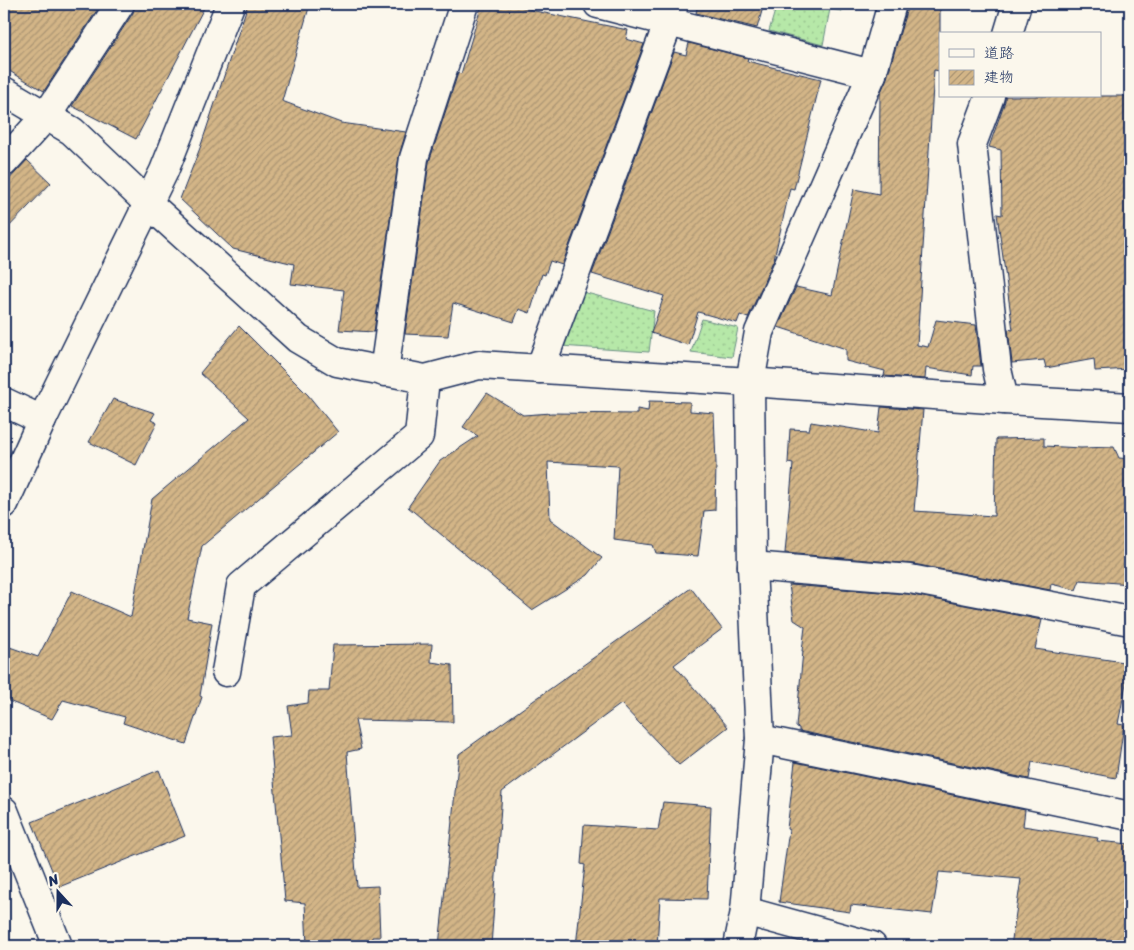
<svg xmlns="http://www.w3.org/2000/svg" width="1134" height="950" font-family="Sriracha,'Klee One',sans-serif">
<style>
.garden{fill:url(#garden-dots);stroke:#688c83}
.building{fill:url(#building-hatch);stroke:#1b2f5e}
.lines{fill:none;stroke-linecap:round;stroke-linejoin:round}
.minor-casing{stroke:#1b2f5e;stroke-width:31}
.minor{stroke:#fbf7ec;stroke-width:28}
</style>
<defs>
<pattern id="garden-dots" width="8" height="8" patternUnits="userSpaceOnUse" patternTransform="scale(1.25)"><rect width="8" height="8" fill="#b6e8a8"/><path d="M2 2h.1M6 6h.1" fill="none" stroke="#9cc793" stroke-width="1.8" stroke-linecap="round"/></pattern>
<pattern id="building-hatch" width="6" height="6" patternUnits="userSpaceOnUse" patternTransform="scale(1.25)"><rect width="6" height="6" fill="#d3b587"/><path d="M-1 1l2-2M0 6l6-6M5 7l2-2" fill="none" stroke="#aa9472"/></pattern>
</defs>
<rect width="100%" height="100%" fill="#fbf7ec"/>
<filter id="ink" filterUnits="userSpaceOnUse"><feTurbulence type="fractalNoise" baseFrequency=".02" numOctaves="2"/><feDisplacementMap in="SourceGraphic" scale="10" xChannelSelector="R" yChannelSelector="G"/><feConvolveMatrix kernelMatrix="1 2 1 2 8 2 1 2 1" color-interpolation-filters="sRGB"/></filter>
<g filter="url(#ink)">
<!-- garden -->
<g class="garden">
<path d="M777,4H843L842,11L830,9L823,45L769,31Z"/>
<path d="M579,291L654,311L649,352L560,346Z"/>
<path d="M702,319L738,328L732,357L691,352Z"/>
</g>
<!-- building -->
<g class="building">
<path d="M4,4H101L44,91L4,68Z"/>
<path d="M135,4H206L136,139L72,106L133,13Z"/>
<path d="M248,4H310L282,101L341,123L406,132L399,156L374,332L339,330L344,290L291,284L294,264L233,249L180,199L200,148Z"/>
<path d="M482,4H513L535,11L628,30L626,39L644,44L562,265L550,261L545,275L542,274L530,313L519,309L514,322L453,303L448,336L405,334L429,162L458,73L461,74Z"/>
<path d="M698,4H764L757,28L696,13Z"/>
<path d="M907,4H940V71L934,70L917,345L928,347L936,320L976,325L981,366H973L972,375L926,368L925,379L884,376L885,371L846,361V349L778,327L796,287L832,295L854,189L879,194L880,94L887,78L907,8Z"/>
<path d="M689,43L748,58L747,61L821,79L794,189L790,188L774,259L748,318L740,315L737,323L698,312L688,345L651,333L664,296L592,274L674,52L686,55Z"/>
<path d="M1005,96H1130V369L1095,371L1094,359L1046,368L1044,360L1012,363L1008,329L1013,330L997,214L1002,215L1001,150L989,147L1005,101Z"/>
<path d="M27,160L51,183L4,232V185Z"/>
<path d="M239,326L308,395L338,432L202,546L187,618L212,623L200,696L202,697L186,744L123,723L125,717L63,700L52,719L4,699V645L38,657L72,591L131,617L152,499L249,418L200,373Z"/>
<path d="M487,393L523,415L552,413L637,414V409L648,411L649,401L690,402V411L714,413L716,464L715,510L704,511L698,556L656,553L653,545L614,540L618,466L548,462L550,519L602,558L588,575L532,610L408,507L440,461L478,436L463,427Z"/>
<path d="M113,399L155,413L151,420L157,423L136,465L89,442Z"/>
<path d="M881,407L923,410L914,511L994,516L996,439L1044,438V446L1081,448L1114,447L1119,458L1130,459V584L1080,580L1076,590L1051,584L1050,590L913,564L785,553L793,464L788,463L790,429L809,430L811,422L878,433Z"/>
<path d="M789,585L908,594L1042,620L1035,649L1130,663L1118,724L1124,725L1116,778L1032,762L1029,779L799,731V728L796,727L803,651H802L805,627L794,620Z"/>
<path d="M691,588L722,629L674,665L728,727L679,765L621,704L502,792L491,946H439L459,754Z"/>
<path d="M432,644L431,662L452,665L453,722L355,720L361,749L347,752L357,887L378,886L380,937H372L371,946H307L305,903L285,901L270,737L292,735L288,706L308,703L309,691H329L333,645Z"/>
<path d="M795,762L1025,810L1023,826L1098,838L1097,841L1130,844V946H1011L1021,879L939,872L932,914L851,905L850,912L779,902L789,830L787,829Z"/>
<path d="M159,770L185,836L59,887L32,822Z"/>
<path d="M663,802L711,806L707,899L660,898L657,946H576L585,865L581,864L584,825L658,830Z"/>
</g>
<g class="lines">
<!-- minor casing -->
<g class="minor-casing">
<g id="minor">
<path d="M598,4L872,74"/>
<path d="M1008,34L1017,4"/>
<path d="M4,91L72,131L149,204L298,339L337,362L425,379L479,365L750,382L1004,400L1130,407"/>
<path d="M990,96L972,144L997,369L1004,400"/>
<path d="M4,162L47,115L120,4"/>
<path d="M540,369L669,21L674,4"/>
<path d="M384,372L414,158L464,4"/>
<path d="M4,402L42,420"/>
<path d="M4,504L42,420L164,171L230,5"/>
<path d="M752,566L910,579L1130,621"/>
<path d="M226,672L241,586L419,436L425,379"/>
<path d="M760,739L1130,816"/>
<path d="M4,811L58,946"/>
<path d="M745,911L872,946"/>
<path d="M738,946L745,911L760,739L752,566L750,382L759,332L872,74L892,4"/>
</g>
</g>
<!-- minor -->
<use href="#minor" class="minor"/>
</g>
</g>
<!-- margin -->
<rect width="1134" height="950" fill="none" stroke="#fbf7ec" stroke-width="20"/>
<rect x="10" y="10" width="1114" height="930" fill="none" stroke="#1b2f5e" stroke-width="2" filter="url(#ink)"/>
<!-- legend -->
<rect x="939" y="32" width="162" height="65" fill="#fbf7ec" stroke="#a1a7b3"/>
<rect x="949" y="49" width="25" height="8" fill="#fbf7ec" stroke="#a1a7b3"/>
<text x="984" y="58" font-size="15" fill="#1b2f5e">道路</text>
<rect x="949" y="70" width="25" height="15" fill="url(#building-hatch)" stroke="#a1a7b3"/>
<text x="984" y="82" font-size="15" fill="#1b2f5e">建物</text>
<!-- north arrow -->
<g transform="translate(58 892) rotate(339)" stroke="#fbf7ec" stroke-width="4" paint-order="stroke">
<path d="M0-4L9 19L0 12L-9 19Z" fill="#1b2f5e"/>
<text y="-8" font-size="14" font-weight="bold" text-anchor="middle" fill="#1b2f5e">N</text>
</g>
</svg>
